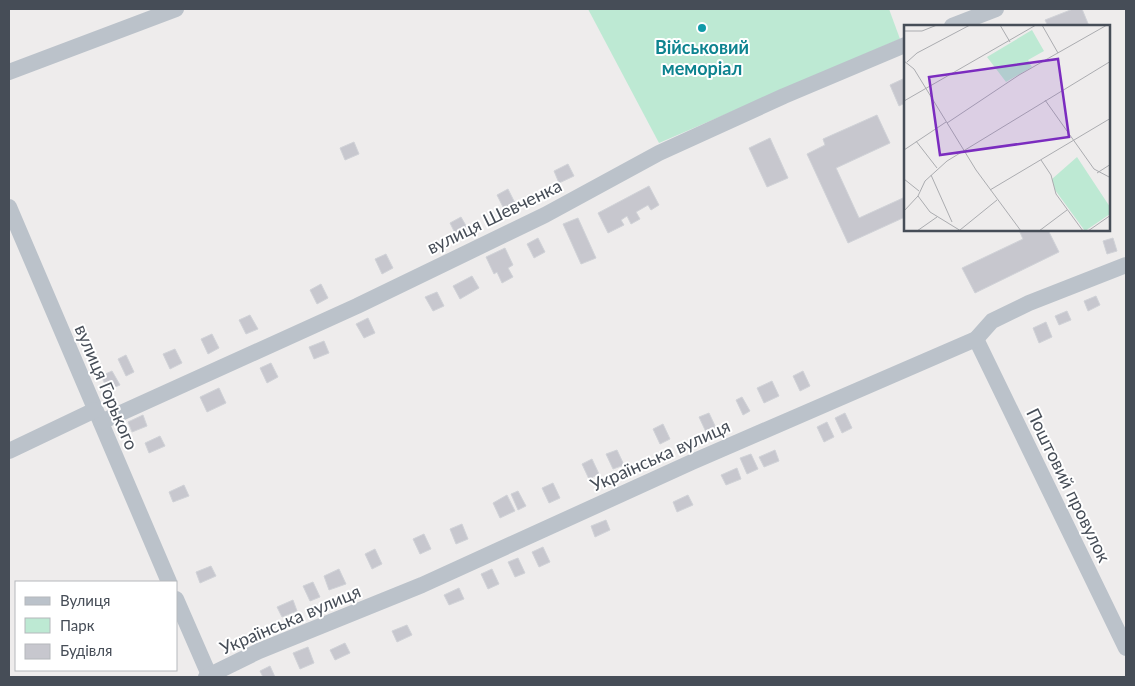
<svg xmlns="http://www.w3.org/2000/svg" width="1135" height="686" font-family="Lato,sans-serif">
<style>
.green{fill:#bde9d3}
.building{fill:#c7c7ce;stroke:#d0d2d7}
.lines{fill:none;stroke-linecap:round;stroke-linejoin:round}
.minor{stroke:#bbc2ca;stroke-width:16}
.culture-dot{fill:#0f9aa8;stroke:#fff;stroke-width:2}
.labels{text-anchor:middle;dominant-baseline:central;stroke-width:4;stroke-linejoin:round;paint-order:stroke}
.culture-label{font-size:18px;font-weight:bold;fill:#0d838f;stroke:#fff}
.street-label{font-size:18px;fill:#464d57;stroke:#fff}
.inset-road{fill:none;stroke:#abacb0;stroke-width:1}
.view{fill:#7b2cbf;fill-opacity:0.15;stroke:#7b2cbf;stroke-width:2.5}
.inset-edge{fill:none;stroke:#464d57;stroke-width:2.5}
</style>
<rect width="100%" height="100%" fill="#eeecec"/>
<!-- green -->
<path class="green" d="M588,9H889L900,39L659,143Z"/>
<!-- building -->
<g class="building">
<path d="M1073,9H1082L1089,26H1048L1045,20Z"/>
<path d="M905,78V103L899,106L890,85Z"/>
<path d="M877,115L890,143L836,168L859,218L903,198L905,204V217L848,243L807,154L825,145L823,139Z"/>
<path d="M770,138L788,178L767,187L749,148Z"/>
<path d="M354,142L359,154L345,160L340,148Z"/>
<path d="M568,164L574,176L559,183L554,171Z"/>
<path d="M649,186L659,205L651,210L648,205L636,212L640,219L631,224L627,216L621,220L624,225L608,233L598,213Z"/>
<path d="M508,189L515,203L504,209L497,195Z"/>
<path d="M461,217L469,231L457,237L450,223Z"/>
<path d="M578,218L596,258L581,264L563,224Z"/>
<path d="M1019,230H1048L1059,252L975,293L962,268L1023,239Z"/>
<path d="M538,238L545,252L534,258L527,244Z"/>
<path d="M1113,238L1117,251L1107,254L1103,241Z"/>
<path d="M505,248L513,265L508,268L513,277L502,283L497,272L494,274L486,257Z"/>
<path d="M386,254L393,268L382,274L375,259Z"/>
<path d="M472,276L479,288L460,299L453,286Z"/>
<path d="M321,284L328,298L317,304L310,290Z"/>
<path d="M437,292L444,306L433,311L425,297Z"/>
<path d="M1096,296L1100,305L1088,311L1084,301Z"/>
<path d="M1067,311L1071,320L1059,325L1055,316Z"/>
<path d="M250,315L258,329L246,334L239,320Z"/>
<path d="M368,318L375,333L364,338L356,324Z"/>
<path d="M1046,322L1052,337L1039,343L1033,328Z"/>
<path d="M212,334L219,348L208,354L201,339Z"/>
<path d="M324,341L329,353L314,359L309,347Z"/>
<path d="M175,349L182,363L170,369L163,354Z"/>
<path d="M126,355L134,372L126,376L118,359Z"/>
<path d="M271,363L278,377L267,383L260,368Z"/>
<path d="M112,371L120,385L108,390L101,376Z"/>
<path d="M803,371L810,386L800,391L793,376Z"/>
<path d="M772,381L779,396L764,403L757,388Z"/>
<path d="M219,388L226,403L207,412L200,397Z"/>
<path d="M742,397L750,411L743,415L736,400Z"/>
<path d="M709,413L716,428L706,432L699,417Z"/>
<path d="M845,413L852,428L842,433L835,418Z"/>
<path d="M143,415L147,426L132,432L128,422Z"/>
<path d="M827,422L834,437L824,442L817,427Z"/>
<path d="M663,424L670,439L660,444L653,429Z"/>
<path d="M160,436L165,446L149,453L145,443Z"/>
<path d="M617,450L624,465L613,469L606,454Z"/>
<path d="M775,450L779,461L764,467L759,457Z"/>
<path d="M751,454L758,469L747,474L740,458Z"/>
<path d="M592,459L599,474L589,479L582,464Z"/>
<path d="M737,468L741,479L726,485L721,475Z"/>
<path d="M553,483L560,498L549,503L542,488Z"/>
<path d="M184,485L189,496L173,502L169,492Z"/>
<path d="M518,491L526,506L518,510L511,494Z"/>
<path d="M507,495L515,511L500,518L493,503Z"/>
<path d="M688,495L693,505L677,512L673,502Z"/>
<path d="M606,520L610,530L595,537L591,526Z"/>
<path d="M462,524L468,539L456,544L450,529Z"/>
<path d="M424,534L431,549L420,554L413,539Z"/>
<path d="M543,547L550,562L539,567L532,552Z"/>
<path d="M375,549L382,564L372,569L365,554Z"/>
<path d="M518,558L525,573L515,577L508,562Z"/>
<path d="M211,566L216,576L200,583L196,572Z"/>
<path d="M339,569L346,584L329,590L324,576Z"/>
<path d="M492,569L499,584L488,589L481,574Z"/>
<path d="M313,582L320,597L310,601L303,586Z"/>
<path d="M459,588L464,599L449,605L444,595Z"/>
<path d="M293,600L297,611L282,617L277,607Z"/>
<path d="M407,625L412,635L397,642L392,631Z"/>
<path d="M345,643L350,653L335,660L330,650Z"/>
<path d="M308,647L314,663L300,669L293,653Z"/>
<path d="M270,666L275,677H263L260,671Z"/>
</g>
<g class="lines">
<!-- minor -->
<g class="minor">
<path d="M952,26L996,9"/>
<path d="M9,72L176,9"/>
<path d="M9,207L169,582"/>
<path d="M976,339L1126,648"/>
<path d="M101,422L357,306L545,215L659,153L784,96L905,45"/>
<path d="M9,451L95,410"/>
<path d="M176,599L210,677"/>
<path d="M206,677L259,651L422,585L692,462L976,339L992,321L1029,303L1126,265"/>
</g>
</g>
<!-- markers -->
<circle class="culture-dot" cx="702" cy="28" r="5"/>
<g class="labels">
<!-- culture labels -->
<g class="culture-label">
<text x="702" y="47">Військовий<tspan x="702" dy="21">меморіал</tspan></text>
</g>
<!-- street labels -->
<g class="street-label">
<text transform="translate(494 216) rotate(-26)">вулиця Шевченка</text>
<text transform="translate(107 387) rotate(67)">вулиця Горького</text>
<text transform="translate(660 455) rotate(-24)">Українська вулиця</text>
<text transform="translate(1069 485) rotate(64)">Поштовий провулок</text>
<text transform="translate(290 619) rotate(-23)">Українська вулиця</text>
</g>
</g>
<!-- overview -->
<g transform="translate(904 25)">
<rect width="206" height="206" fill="#eeecec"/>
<path d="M128,5L140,26L124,35L128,42L102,57L83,32ZM173,132L206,182V189L181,206L151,165L148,154Z" fill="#bde9d3"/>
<path class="inset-road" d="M96,0L106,17M138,0L154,28M0,6H18L33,0M0,36L10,44L72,145L117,206M3,37L13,28L66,0M141,75L190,144L207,153M0,76L132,0M43,98L115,50L203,0M12,116L33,143M0,125L42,97M137,135L147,150L152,169L179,206M193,148L207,139M27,150L48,197M0,154L15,166M86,165L207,93M14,171L26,187L57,206M0,186L14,171L21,156L43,136L207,36M56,205L93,175M13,206L33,192M135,206L163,185M184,206L207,190"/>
<path class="view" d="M154,34L165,112L36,130L25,52Z"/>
<rect width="206" height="206" class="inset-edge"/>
</g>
<!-- border -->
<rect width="1135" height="686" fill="none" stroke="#464d57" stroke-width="20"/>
<!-- legend -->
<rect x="15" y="581" width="162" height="90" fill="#ffffff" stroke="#b5b8bc"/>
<rect x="25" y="597" width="25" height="8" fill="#bbc2ca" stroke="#b5b8bc"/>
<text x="60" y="606" font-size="15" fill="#464d57">Вулиця</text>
<rect x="25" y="618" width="25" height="15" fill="#bde9d3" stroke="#b5b8bc"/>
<text x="60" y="631" font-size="15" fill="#464d57">Парк</text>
<rect x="25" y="644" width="25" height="15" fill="#c7c7ce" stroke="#b5b8bc"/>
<text x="60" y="656" font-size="15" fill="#464d57">Будівля</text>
</svg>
